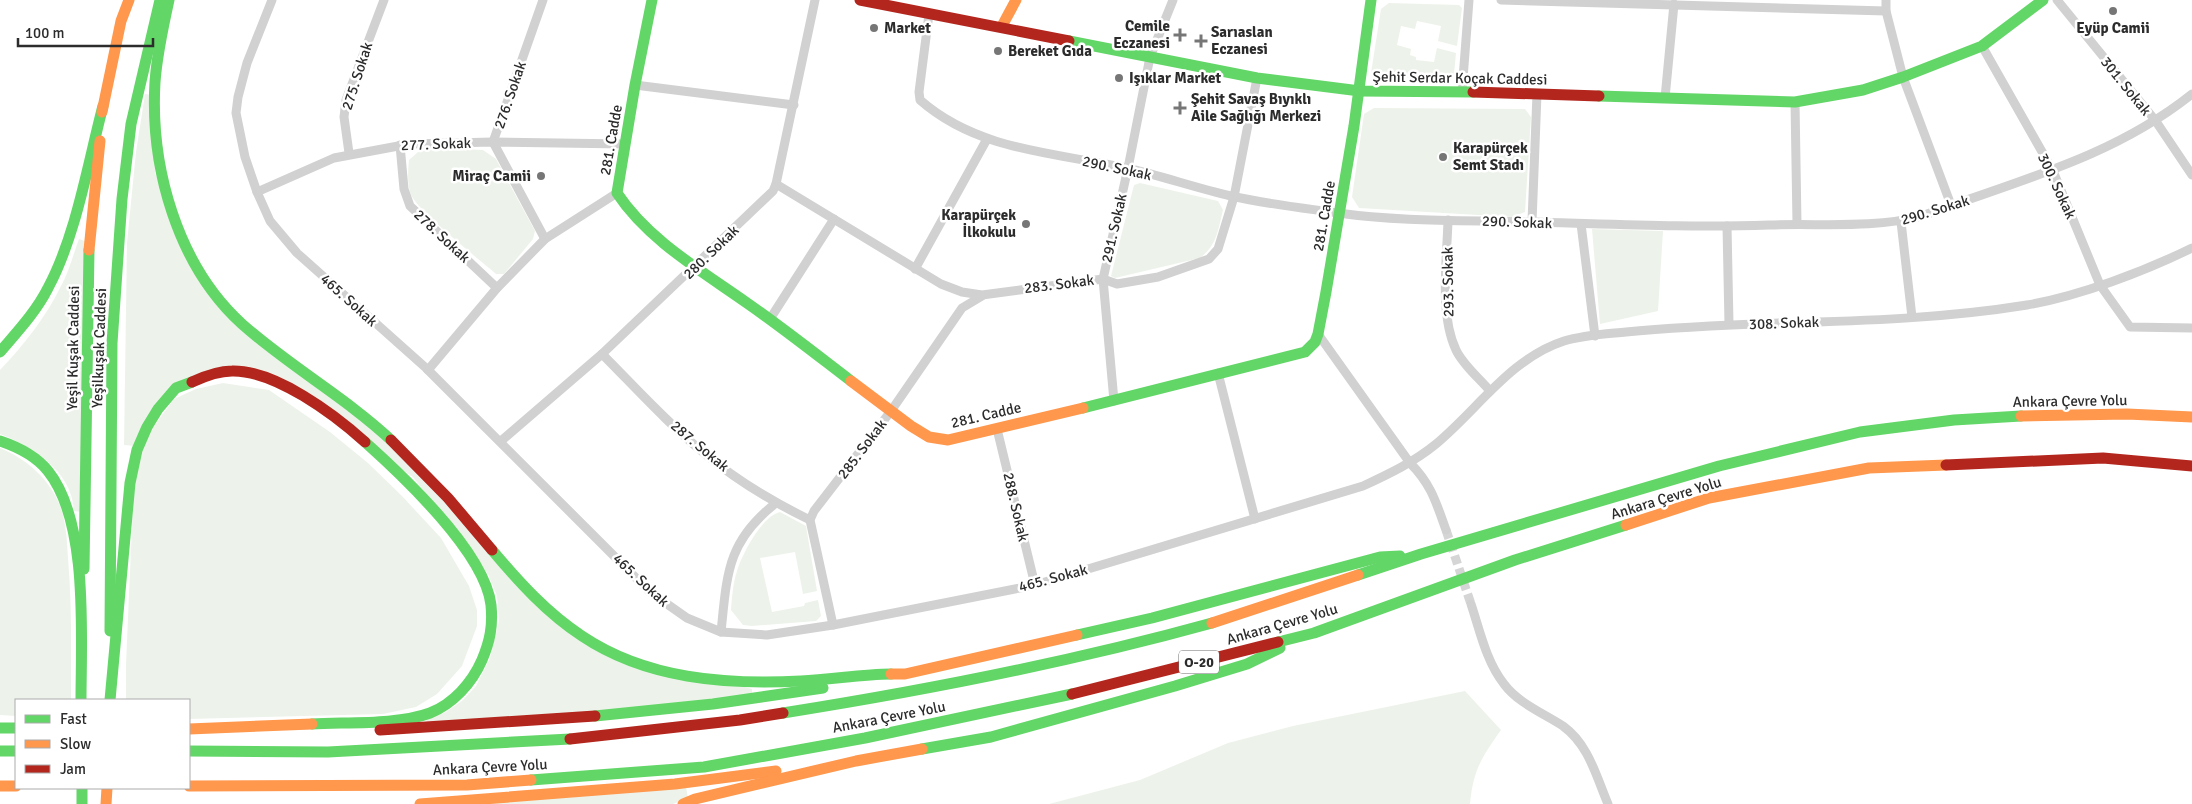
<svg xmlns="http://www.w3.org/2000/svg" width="2192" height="804" font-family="Signika,sans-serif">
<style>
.green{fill:#edf3ea}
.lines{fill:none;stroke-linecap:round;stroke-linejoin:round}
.street-tunnel{stroke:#d5d5d5;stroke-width:9;stroke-dasharray:9 4.5;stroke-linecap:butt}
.street{stroke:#d1d1d1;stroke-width:9}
.fast{stroke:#63d668;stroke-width:11}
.slow{stroke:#ff974d;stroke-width:11}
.jam{stroke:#b3261e;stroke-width:11}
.poi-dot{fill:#767676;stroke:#fff;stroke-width:2}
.labels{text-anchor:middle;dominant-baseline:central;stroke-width:5;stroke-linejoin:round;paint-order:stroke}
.shield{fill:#fff;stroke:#6b6b6b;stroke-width:1}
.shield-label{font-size:14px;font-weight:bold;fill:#2c2c2c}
.poi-label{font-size:15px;font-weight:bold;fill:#2c2c2c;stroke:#fff;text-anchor:start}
.street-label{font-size:15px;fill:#2c2c2c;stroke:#fff}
</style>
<rect width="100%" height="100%" fill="#fff"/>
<!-- green -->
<g class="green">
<path d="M1389,3L1459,5L1462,8L1457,46L1438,41L1441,26L1417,21L1415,29L1401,26L1397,45L1411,49L1410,55L1416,57V60L1434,62L1437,48L1456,53L1454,74L1450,78L1378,77L1371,73L1381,9Z"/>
<path d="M145,94L153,95L155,173L209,295L400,450L493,556L598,650L752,689V697L427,727L426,719L446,712L463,700L476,686L490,658L499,621L497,596L488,574L413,477L254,368L173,385L135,446L124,445L127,243L136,152Z"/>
<path d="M1374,108L1525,109L1531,117L1525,212L1512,217L1359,208L1352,197L1364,114Z"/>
<path d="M436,148L483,150L496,159L535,231L533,239L504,274H496C480,260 418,211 411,195C407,185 408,171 409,160L418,152Z"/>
<path d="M1140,183L1218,201L1223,210C1218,230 1217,245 1200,258L1115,278L1111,276L1134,185Z"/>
<path d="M1592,229L1663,231L1658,311L1600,324Z"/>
<path d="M79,239L88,242L82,512L74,511C72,471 33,447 0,434V370C24,345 46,317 61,286C69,272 73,255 79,239Z"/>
<path d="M223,383L269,390L330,432L368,463L402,496L441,538L469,586L477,610V626L462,666L437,694L416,707L383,714L189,719V700H126V665L134,478L143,441L174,399L196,389Z"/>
<path d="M0,448C25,458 47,477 58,501C66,518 67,540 68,558C72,605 71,653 71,700H16V716L0,715Z"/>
<path d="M780,512L806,526L817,591L803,594L795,552L760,558L772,612L804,606L805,603L818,600L821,616L816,621L752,626L743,625L731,610C732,597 733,583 737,571C742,554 762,516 780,512Z"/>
<path d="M1465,691L1501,730C1482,757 1473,770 1470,804H1049L1140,780L1228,743L1293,726Z"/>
<path d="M686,787L688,798L673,804H461Z"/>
</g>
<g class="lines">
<!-- street-tunnel -->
<path class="street-tunnel" d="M1446,530L1471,604"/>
<!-- street -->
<g class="street">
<path d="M272,0L247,63L238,97L236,113L245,157L257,192L270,221L297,253L426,368L650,592L687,618L721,632L767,635L833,625L1035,585L1363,486C1389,474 1414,462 1436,444C1478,409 1511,358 1564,341C1584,335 1606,334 1626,332C1678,327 1730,325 1782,323C1864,321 1947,318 2027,305C2080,296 2145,271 2192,248"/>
<path d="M543,0L493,142L545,239"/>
<path d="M1501,0L1886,11"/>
<path d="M1886,0V11L1903,77L1951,205"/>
<path d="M2057,0L2155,120L2192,175"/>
<path d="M929,14L919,92L920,100C978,151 1056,153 1127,168C1162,176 1196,188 1231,196C1266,204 1303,208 1338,213C1402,222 1468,220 1533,222C1611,224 1690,228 1769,225C1820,223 1872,229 1922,216C2016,181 2112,158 2192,94"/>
<path d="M1982,46L2053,171L2100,285L2130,327L2192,328"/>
<path d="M635,85L794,105"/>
<path d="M1462,92L1469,0"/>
<path d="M1665,98L1674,4"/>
<path d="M1795,102L1797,224"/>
<path d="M400,145L404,189L410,206L497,288"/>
<path d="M349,153L344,117L346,100L384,0"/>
<path d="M776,184L941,284L962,292L982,295L1103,279L1117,284L1158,277L1209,259L1218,249L1234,197L1257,78"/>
<path d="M257,192L334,158L409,144L493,142L625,144"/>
<path d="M1448,220C1447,259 1439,314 1456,350C1463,365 1479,378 1490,391"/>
<path d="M1532,222L1537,94"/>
<path d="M1901,222L1912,317"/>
<path d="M1581,224L1595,336"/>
<path d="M1727,226L1729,324"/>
<path d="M915,269L987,139"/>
<path d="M770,319L834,219"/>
<path d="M1318,334L1410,463C1431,484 1436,502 1446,530"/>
<path d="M602,354C635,387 667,423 704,453C736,480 773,502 810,520"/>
<path d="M428,370L497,288L545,239L617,193"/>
<path d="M1218,373L1255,519"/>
<path d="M1114,401L1103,279L1128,168L1150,57L1173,0"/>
<path d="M997,429L1035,585"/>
<path d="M501,441L602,354L773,191L776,184L815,0"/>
<path d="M1471,604C1480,631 1486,661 1504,684C1518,703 1543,713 1563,726C1589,745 1596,776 1608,804"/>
<path d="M833,625L810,520L814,511L891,411L962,308L982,296"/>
<path d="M721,632C727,574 727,541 776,503"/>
</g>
<!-- fast -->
<g class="fast">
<path d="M169,0C163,27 157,54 155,82C150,167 177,265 242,324C289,366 345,397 391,440"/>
<path d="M652,0L635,85L617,193C648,240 702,271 747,303C783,328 817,355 851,381"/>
<path d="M1069,41L1257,78L1360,91L1473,92"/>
<path d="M1599,96L1795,102L1863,90L1903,77L1982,46L2043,0"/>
<path d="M0,352C17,332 36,312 48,288C76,236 88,163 103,106"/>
<path d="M1083,408L1305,352L1315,342L1318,334L1326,292L1354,126L1371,0"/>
<path d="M0,441C18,447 36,456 48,471C89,522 81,637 81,700"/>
<path d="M492,550C519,582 547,613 582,636C646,679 726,685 801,681C831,680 861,674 891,674"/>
<path d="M84,569L89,250"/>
<path d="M1358,575L1421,554L1719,466L1860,432L1954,420L2021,416"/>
<path d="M110,631L112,343L122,199L131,124L160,0"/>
<path d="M1077,635L1152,618L1380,557L1400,556"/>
<path d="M1278,642L1314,633L1515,560L1626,525"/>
<path d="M110,700L130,483L137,450L147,427L158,409L176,388L192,382"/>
<path d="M783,713C928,690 1071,662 1212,623"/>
<path d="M595,716L713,704L823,688"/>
<path d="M312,724C347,722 398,725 430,713C453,704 472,683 482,660C490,641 493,626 491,605C485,553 403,476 365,442"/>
<path d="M0,728H16"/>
<path d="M922,749L991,737L1175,686L1247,664L1280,648"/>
<path d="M0,751H16"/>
<path d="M189,751L328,752L570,739"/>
<path d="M531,780L704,767L865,738L1072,694"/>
<path d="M82,788V804"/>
</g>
<!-- slow -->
<g class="slow">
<path d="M1002,26L1016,0"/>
<path d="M102,112L121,21L129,0"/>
<path d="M89,250L100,141"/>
<path d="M851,381L911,426L929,437L948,440L1083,408"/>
<path d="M2021,416L2127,414L2192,417"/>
<path d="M1626,525L1709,498L1869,468L1946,465"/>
<path d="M1212,623L1358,575"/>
<path d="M891,674H905L1077,635"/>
<path d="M189,729L312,724"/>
<path d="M0,786H16"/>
<path d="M189,786L467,785L531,780"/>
<path d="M106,804L107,788"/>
<path d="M420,804L675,784L776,771"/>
<path d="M683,804L695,799L856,761L922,749"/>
</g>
<!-- jam -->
<g class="jam">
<path d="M860,0L1069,41"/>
<path d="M1473,92L1599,96"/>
<path d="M192,382C205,376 218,371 232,371C275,370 334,414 365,442"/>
<path d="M391,440L448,498L492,550"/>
<path d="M1946,465L2103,458L2192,466"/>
<path d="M1072,694L1278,642"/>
<path d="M380,730L595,716"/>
<path d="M570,739L740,720L783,713"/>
</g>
</g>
<!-- markers -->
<g class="poi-dot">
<circle cx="2113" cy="11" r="5"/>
<circle cx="874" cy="28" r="5"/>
<path d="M1177.5 27.5h5v5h5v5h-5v5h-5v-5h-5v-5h5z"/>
<path d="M1198.5 33.5h5v5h5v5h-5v5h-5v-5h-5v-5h5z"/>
<circle cx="998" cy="51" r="5"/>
<circle cx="1119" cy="78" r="5"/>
<path d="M1177.5 100.5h5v5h5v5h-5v5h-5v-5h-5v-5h5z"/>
<circle cx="1443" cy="157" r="5"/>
<circle cx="541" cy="176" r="5"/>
<circle cx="1026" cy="224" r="5"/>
</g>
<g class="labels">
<!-- shield labels -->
<rect class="shield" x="1179" y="650.5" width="40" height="23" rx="4"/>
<g class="shield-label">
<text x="1199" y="662">O-20</text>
</g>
<!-- poi labels -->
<g class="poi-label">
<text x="1170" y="26" text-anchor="end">Cemile<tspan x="1170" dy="17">Eczanesi</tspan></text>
<text x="884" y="28">Market</text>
<text x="2113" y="28" text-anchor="middle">Eyüp Camii</text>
<text x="1211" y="32">Sarıaslan<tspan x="1211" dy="17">Eczanesi</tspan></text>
<text x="1008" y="51">Bereket Gıda</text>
<text x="1129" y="78">Işıklar Market</text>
<text x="1191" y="99">Şehit Savaş Bıyıklı<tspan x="1191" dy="17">Aile Sağlığı Merkezi</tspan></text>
<text x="1453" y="148">Karapürçek<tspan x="1453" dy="17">Semt Stadı</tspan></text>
<text x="531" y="176" text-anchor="end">Miraç Camii</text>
<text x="1016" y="215" text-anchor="end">Karapürçek<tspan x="1016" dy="17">İlkokulu</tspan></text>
</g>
<!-- street labels -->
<g class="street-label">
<text transform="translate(357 76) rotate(-72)">275. Sokak</text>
<text transform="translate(1460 78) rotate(1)">Şehit Serdar Koçak Caddesi</text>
<text transform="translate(2126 86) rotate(51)">301. Sokak</text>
<text transform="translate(510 95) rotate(-71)">276. Sokak</text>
<text transform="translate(611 140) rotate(-80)">281. Cadde</text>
<text transform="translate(436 144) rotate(-2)">277. Sokak</text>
<text transform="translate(1117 168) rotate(12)">290. Sokak</text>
<text transform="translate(2057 186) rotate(65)">300. Sokak</text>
<text transform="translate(1935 210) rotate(-17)">290. Sokak</text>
<text transform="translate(1324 216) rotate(-80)">281. Cadde</text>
<text transform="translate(1517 222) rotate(2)">290. Sokak</text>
<text transform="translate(1114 228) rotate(-77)">291. Sokak</text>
<text transform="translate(442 236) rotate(43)">278. Sokak</text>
<text transform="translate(711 252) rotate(-44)">280. Sokak</text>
<text transform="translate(1448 282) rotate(-91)">293. Sokak</text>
<text transform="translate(1059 284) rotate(-7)">283. Sokak</text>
<text transform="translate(349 300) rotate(42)">465. Sokak</text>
<text transform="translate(1784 323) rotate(-2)">308. Sokak</text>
<text transform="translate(73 348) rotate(-89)">Yeşil Kuşak Caddesi</text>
<text transform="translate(99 348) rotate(-88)">Yeşilkuşak Caddesi</text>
<text transform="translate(2070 401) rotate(-1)">Ankara Çevre Yolu</text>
<text transform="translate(986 415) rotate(-13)">281. Cadde</text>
<text transform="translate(700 446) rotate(40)">287. Sokak</text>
<text transform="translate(862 449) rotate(-53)">285. Sokak</text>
<text transform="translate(1666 498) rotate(-17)">Ankara Çevre Yolu</text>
<text transform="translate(1016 507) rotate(77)">288. Sokak</text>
<text transform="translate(1053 578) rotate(-15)">465. Sokak</text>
<text transform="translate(641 580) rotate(43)">465. Sokak</text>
<text transform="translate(1282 624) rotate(-16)">Ankara Çevre Yolu</text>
<text transform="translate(889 717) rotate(-11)">Ankara Çevre Yolu</text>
<text transform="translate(490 767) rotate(-3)">Ankara Çevre Yolu</text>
</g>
</g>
<!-- legend -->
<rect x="15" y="699" width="175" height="90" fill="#ffffff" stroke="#ababab"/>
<rect x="25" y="715" width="25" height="8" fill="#63d668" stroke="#ababab"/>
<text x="60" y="724" font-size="15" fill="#2c2c2c">Fast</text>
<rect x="25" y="740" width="25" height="8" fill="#ff974d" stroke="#ababab"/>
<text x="60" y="749" font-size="15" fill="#2c2c2c">Slow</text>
<rect x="25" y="765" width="25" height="8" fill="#b3261e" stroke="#ababab"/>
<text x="60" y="774" font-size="15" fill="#2c2c2c">Jam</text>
<!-- scale -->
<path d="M18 38v8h135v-8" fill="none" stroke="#2c2c2c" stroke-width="2.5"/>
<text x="25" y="38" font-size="15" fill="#2c2c2c" stroke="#ffffff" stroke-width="4" paint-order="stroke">100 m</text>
</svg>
